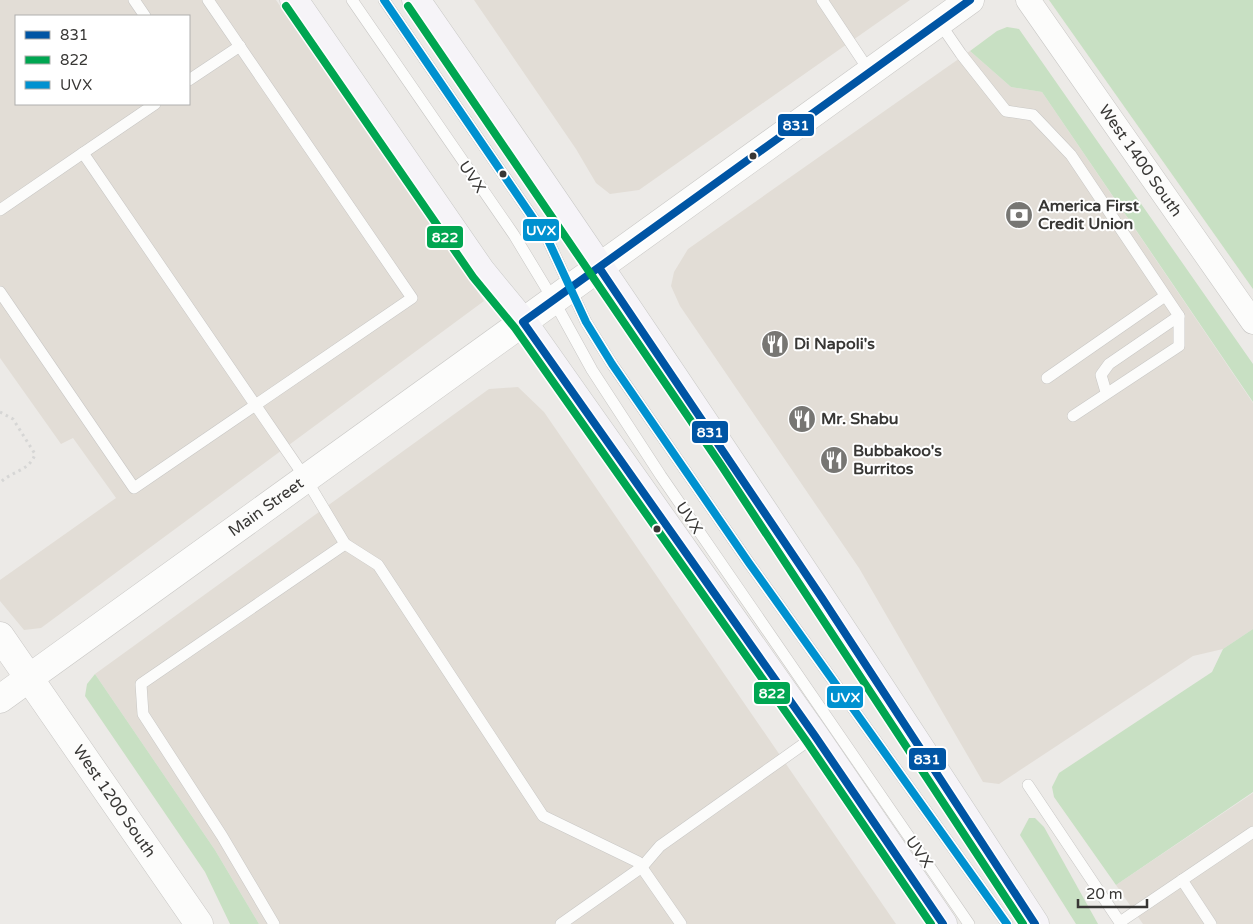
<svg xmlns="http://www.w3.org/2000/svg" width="1253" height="924" font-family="'Varela Round',sans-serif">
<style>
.built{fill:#e2ddd6;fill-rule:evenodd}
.green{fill:#c8e0c3}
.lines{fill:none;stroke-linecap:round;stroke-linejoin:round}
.service-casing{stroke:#c8c7c5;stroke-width:12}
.minor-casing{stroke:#c8c7c5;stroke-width:25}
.tertiary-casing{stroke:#c8c7c5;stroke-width:29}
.primary-casing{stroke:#c8c8c6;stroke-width:29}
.path{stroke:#d6d6d5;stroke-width:3;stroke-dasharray:2.5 4;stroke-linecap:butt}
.service{stroke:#fcfcfb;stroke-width:11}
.minor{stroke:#fcfcfb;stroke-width:24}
.tertiary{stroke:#fcfcfb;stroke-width:28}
.primary{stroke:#f6f4f8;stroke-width:28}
.bus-1-casing{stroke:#fff;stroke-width:11}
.bus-2-casing{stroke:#fff;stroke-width:11}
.bus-3-casing{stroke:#fff;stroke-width:11}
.bus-1{stroke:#0055a4;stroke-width:8}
.bus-2{stroke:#00a651;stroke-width:8}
.bus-3{stroke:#0091d0;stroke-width:8}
.bus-dot{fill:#383735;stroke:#fff;stroke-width:2}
.labels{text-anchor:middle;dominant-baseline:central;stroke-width:4;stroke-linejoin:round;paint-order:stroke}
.street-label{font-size:16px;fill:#383735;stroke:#fff}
.poi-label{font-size:16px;font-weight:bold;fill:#383735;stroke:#fff;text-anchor:start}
.line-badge{stroke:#fff;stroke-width:2}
.badge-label{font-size:14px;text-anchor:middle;font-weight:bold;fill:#fff}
</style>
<rect width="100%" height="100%" fill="#eceae7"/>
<!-- built -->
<g class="built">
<path d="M0,0H276L484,301L41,628L24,630L0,601V580L116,498L73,438L61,444L0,358ZM16,16H189V104H16Z"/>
<path d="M474,0H910L639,190L610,194L596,183L576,149Z"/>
<path d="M970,51L1011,87L1042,92L1253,403V629L1223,649L1193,656L999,784L983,782L859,568L680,306L671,286L674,272L688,249Z"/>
<path d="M518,387L544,412L896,924H259L215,850L95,674L489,389Z"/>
<path d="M1253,793V924H1143L1116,885Z"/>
</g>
<!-- green -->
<g class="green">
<path d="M1049,0H1253V289Z"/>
<path d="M1007,27L1019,29L1253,364V402L1042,92L1011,87L970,51L997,31Z"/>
<path d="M1253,629V792L1116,885L1054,797L1052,787L1059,773L1212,672L1223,649Z"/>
<path d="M95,674L215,850L259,924H230L205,872L85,696L87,684Z"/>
<path d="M1029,818H1035L1044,827L1098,924H1076L1020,835Z"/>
</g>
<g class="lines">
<!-- service casing -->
<g class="service-casing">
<g id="service">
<path d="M134,0L145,16"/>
<path d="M352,0L514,235L554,301L592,370L661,476L969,924"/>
<path d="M384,0L548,240L586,322L612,364L749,563L1007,924"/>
<path d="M822,0L870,72"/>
<path d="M939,22L961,54L1006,111L1033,115L1071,155L1179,316V346L1073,416"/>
<path d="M189,80L240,46"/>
<path d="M83,153L155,104"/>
<path d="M0,210L83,153L306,479L345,544L378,565L543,816L638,862L681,924"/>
<path d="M0,292L134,488L412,298L208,0"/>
<path d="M1047,378L1165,296"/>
<path d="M1106,392L1101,375L1109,364L1179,316"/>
<path d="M1028,785L1121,924"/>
<path d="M1182,880L1211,924"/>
<path d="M1120,922L1253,832"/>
<path d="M274,924L222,836L143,714L141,684L345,544"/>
<path d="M561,924L642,867L660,846L815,736"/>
</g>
</g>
<!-- minor casing -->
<g class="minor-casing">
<g id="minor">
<path id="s1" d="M1028,0L1253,322"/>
</g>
</g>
<!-- tertiary casing -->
<g class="tertiary-casing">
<g id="tertiary">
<path id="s2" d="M0,636L199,924"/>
<path id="s3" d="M0,699L970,0"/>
</g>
</g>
<!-- primary casing -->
<g class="primary-casing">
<g id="primary">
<path d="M294,0L481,271L523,322L815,736L943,924"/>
<path d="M416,0C628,304 833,613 1035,924"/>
</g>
</g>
<!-- path -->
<path class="path" d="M0,412L13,419L35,454C30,471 11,471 0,483"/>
<!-- service -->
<use href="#service" class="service"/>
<!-- minor -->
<use href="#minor" class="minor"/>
<!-- tertiary -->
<use href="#tertiary" class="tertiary"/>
<!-- primary -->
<use href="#primary" class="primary"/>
<!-- bus-1 casing -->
<g class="bus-1-casing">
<g id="bus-1">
<path d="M600,269L822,598L1035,924"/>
<path d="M943,924L815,736L523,322L970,0"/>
</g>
</g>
<!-- bus-2 casing -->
<g class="bus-2-casing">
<g id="bus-2">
<path d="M286,6L473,277L515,328L807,742L931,924"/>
<path d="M408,6L721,465L1023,924"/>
</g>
</g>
<!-- bus-3 casing -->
<g class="bus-3-casing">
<path id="bus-3" d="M384,0L548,240L586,322L612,364L749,563L1007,924"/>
</g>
<!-- bus-1 -->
<use href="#bus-1" class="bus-1"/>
<!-- bus-2 -->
<use href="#bus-2" class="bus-2"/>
<!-- bus-3 -->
<use href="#bus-3" class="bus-3"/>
</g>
<!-- icons -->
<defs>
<g id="bank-disc" transform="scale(1.4375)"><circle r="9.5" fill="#777673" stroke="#fff"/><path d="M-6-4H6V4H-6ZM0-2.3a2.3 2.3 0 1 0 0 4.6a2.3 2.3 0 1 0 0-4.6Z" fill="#fff"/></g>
<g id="restaurant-disc" transform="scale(1.4375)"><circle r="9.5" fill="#777673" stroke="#fff"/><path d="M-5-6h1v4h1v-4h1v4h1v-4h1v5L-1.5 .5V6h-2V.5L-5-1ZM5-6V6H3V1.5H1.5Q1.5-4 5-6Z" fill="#fff"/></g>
</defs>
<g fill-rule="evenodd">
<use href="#bank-disc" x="1019" y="215"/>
<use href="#restaurant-disc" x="775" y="344"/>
<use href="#restaurant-disc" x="802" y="419"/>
<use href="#restaurant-disc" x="834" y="460"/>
</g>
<!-- markers -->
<g class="bus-dot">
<circle cx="753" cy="156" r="4.5"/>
<circle cx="503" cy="174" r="4.5"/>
<circle cx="657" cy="529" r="4.5"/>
</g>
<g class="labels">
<!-- street labels -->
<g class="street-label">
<text stroke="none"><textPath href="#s1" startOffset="196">West 1400 South</textPath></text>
<text transform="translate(472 177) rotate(56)">UVX</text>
<text stroke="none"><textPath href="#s3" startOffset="328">Main Street</textPath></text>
<text transform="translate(689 518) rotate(56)">UVX</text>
<text stroke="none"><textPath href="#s2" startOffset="201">West 1200 South</textPath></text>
<text transform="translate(919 852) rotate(55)">UVX</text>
</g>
<!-- poi labels -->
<g class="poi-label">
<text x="1038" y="206">America First<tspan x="1038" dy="18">Credit Union</tspan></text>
<text x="794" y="344">Di Napoli's</text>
<text x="821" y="419">Mr. Shabu</text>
<text x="853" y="451">Bubbakoo's<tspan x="853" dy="18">Burritos</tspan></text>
</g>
</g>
<g class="line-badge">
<rect x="777" y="113" width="38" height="24" rx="5" fill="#0055a4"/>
<rect x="522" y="218" width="38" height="24" rx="5" fill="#0091d0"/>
<rect x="426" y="225" width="38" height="24" rx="5" fill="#00a651"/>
<rect x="691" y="420" width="38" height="24" rx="5" fill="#0055a4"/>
<rect x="753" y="681" width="38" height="24" rx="5" fill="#00a651"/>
<rect x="826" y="685" width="38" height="24" rx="5" fill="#0091d0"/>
<rect x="908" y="747" width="39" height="24" rx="5" fill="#0055a4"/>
</g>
<g class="badge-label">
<text x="796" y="130">831</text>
<text x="541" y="235">UVX</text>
<text x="445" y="242">822</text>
<text x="710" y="437">831</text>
<text x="772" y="698">822</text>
<text x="845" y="702">UVX</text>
<text x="927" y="764">831</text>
</g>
<!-- legend -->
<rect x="15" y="15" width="175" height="90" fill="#ffffff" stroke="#afafae"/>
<rect x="25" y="31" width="25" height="8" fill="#0055a4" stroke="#afafae"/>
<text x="60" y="40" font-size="15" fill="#383735">831</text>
<rect x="25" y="56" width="25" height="8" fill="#00a651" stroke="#afafae"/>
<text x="60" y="65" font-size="15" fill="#383735">822</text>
<rect x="25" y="81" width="25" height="8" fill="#0091d0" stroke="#afafae"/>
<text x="60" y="90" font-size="15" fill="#383735">UVX</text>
<!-- scale -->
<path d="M1078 899v8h69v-8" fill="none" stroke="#383735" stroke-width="2.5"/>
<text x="1086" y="899" font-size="15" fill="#383735" stroke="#ffffff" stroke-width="4" paint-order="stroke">20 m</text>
</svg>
